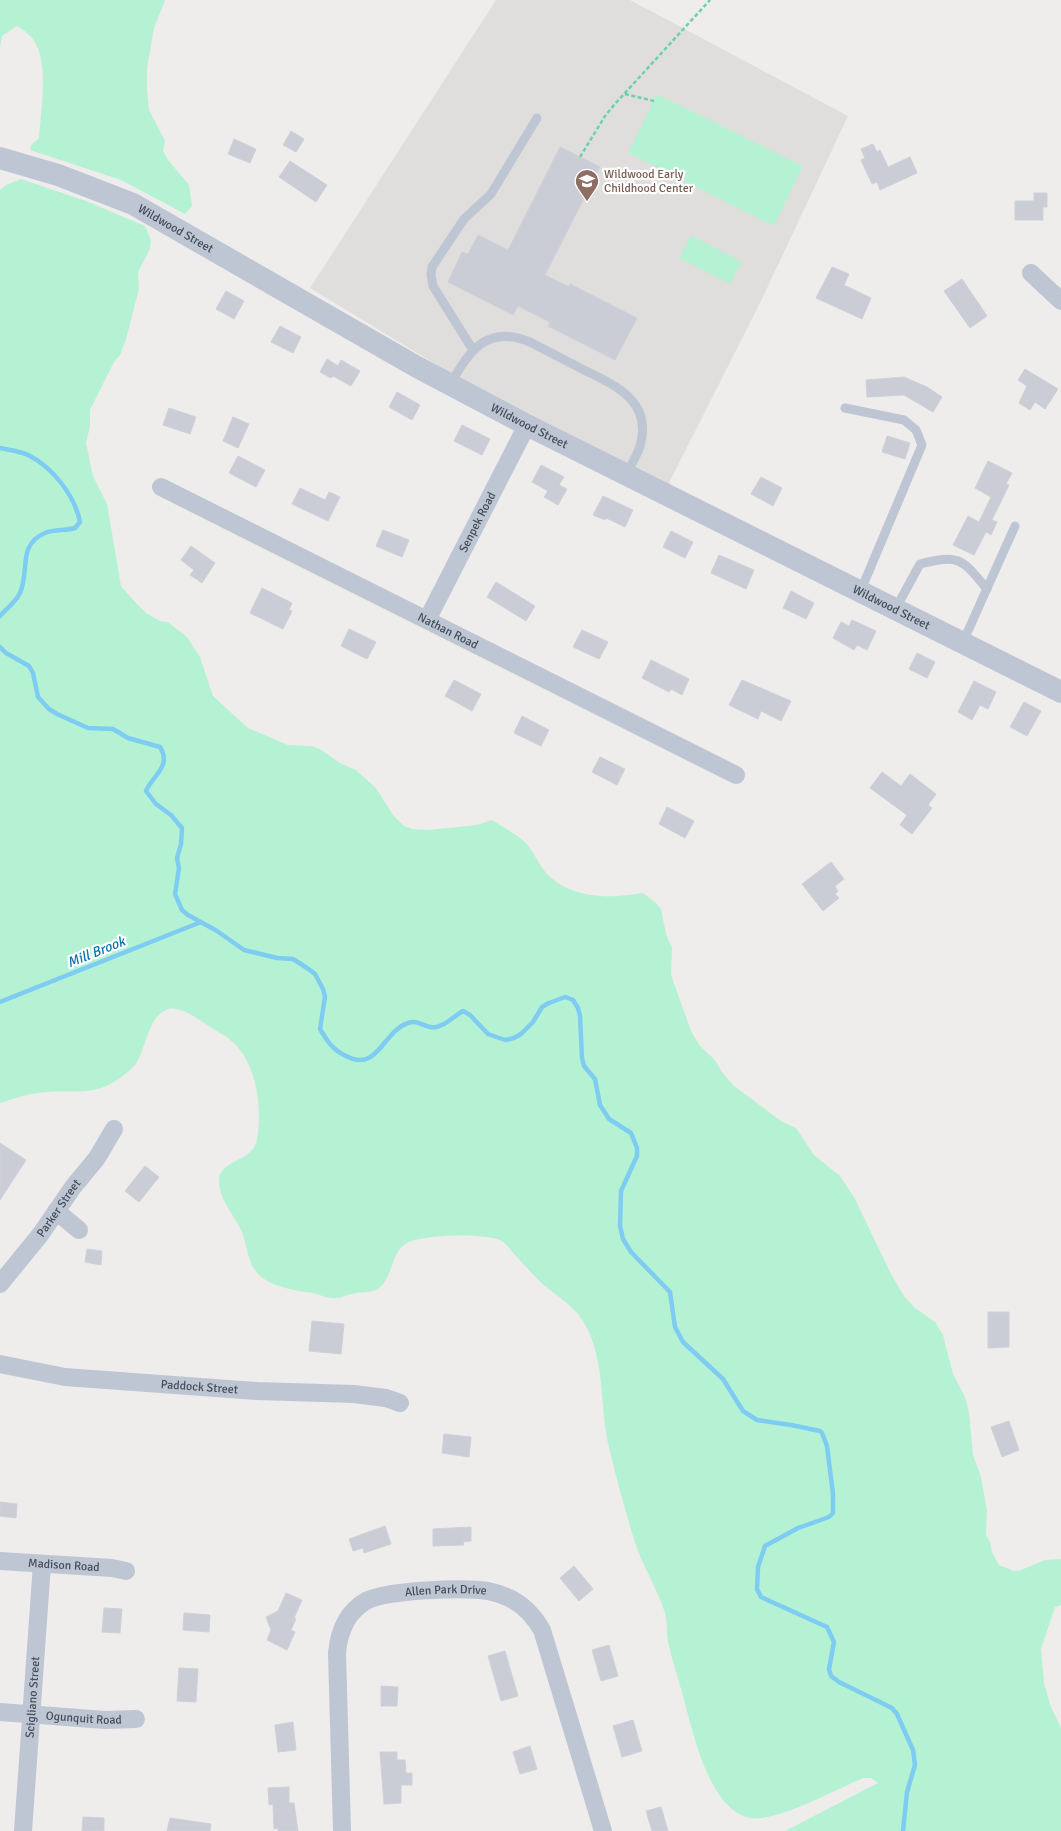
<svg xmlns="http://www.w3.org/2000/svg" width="1061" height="1831" font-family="Signika,sans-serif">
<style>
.education{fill:#e0dddd}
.green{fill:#b5f2d4}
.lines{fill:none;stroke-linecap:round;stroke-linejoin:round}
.stream{stroke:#7eccf2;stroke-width:4.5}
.building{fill:#cacdd5;stroke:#cfd1d8}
.path{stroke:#6bd2ab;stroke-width:2.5;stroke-dasharray:4 2.5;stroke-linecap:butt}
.service{stroke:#bec6d3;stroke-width:9}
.minor{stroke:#bec6d3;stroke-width:18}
.tertiary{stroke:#bec6d3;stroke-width:22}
.labels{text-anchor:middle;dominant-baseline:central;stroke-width:4.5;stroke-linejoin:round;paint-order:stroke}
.education-label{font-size:12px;fill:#785e54;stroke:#fff;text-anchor:start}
.street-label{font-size:12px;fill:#434d5b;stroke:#fff}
.water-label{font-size:14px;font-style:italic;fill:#0176b0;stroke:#fff}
</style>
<rect width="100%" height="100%" fill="#efecec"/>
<!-- education -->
<path class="education" d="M496,0H630L848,116L761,301L668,485L442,368L310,288Z"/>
<!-- green -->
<g class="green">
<path d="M0,0H165L154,28L147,68V90L149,110L165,141L163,151L168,160L189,185L192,206L185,214L121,180L30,150L31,145L39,138C41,110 50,60 32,38C28,33 22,29 17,26L2,36L0,47Z"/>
<path d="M657,94L803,166L774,226L628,153Z"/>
<path d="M21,179L86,201L145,226L151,240L150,249L138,272L139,289L126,339L120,355L114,362L90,410V426L86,443L93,476L107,504L121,586L135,602L146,613L160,621L168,622L187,637L200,657L213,696L248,728L288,745L312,746L320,749L340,763L356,770L376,788L393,815L404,826L412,829L428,830L477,825L492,820C502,827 515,833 524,841C533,850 538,863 546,873C571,899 609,899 643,893L656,903L661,909L666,934L672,948L671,975L691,1031L700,1046L714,1059L722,1072L734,1086L781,1121L796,1128L814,1155L840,1176L854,1197L891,1274L904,1296L915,1308L935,1322L943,1335L953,1374L965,1397L969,1412L973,1455L981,1477L987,1510L986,1535L990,1542L992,1552L999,1565L1014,1571L1021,1570L1045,1560L1061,1559V1605L1055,1607L1041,1649L1044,1683L1051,1707L1061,1728V1831H785L878,1783L871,1778H863C837,1789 775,1823 750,1818C708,1809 693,1731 683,1696C678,1678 672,1660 668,1642C666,1631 668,1620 664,1610C656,1587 643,1566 635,1543C625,1510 616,1477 608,1443C599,1401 606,1355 581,1318C572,1305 557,1296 545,1286C535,1277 526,1267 517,1257C512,1252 507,1244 500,1240C483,1233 421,1234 405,1244C390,1254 393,1281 376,1290C373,1291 371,1291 368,1292C355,1294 365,1291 352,1294C349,1294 340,1298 337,1298C328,1299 321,1295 313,1293C297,1291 273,1287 260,1276C247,1264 248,1248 242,1232C235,1216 219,1200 219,1181C219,1163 242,1162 252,1150C259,1142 258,1129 259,1119C259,1092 254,1065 235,1044C228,1037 218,1032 209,1026C197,1019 179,1004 166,1010C148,1017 146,1050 135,1065C130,1071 123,1076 117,1080C95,1096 72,1090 47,1092C31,1093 16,1098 0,1103V190L6,185Z"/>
<path d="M691,235L742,262L730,284L679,258Z"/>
</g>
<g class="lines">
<!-- stream -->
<g class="stream">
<path d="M0,448C10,450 21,451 30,456C53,468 75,496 80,522L75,528C66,531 54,529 45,533C17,545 30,571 20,593C15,603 7,608 0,616"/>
<path d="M0,647L6,653L29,666L33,673L38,697L49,709L57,714L88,728L113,729L128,738L160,747C172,766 153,775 146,791L156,804L171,815L182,828L181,844L177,858L179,868L175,894L182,910L188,915L217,931L244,950L277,958L293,959L307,968L315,974L323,989L325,997L320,1029C327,1041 333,1050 346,1056C378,1073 383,1031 408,1023C417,1020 421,1025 430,1027C441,1030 454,1016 463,1011L470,1015L488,1034L505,1040L514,1038L521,1034L533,1022L542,1007L549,1003L565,997L573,1000L578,1008L580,1016L582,1058L584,1066L595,1079L600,1105L609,1119L631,1133L637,1148V1156L621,1191L620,1226L623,1239L631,1252L670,1292L675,1327L683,1342L723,1379L743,1411L757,1420L791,1425L820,1431L822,1433L827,1446L833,1494V1513L829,1517L798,1528L765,1546L758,1567L757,1589L761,1597L827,1627L834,1642L829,1669L831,1676L839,1682L892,1708L897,1714L913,1750L915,1765L907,1792L903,1831"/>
<path d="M0,1002L201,922"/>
</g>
</g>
<!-- building -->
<g class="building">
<path d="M291,131L304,139L296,152L283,145Z"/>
<path d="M234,139L256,149L250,163L228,154Z"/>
<path d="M873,144L877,152L880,150L888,167L910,157L917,173L880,190L877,182L872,184L861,160L865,158L861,149Z"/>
<path d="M560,147L600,167L545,275L569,287L570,284L637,318L615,360L548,326L550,322L518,306L513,315L448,282L462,252L468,254L478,235L508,250Z"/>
<path d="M290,161L327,185L316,202L279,177Z"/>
<path d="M1034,193H1047V207H1043V220H1015V201H1034Z"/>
<path d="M832,267L849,274L844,285L871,298L862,319L816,298Z"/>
<path d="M962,279L987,316L970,328L944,291Z"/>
<path d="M226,291L244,301L234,319L216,309Z"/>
<path d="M280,326L301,337L293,353L271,342Z"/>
<path d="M327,359L338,366L341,360L360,371L351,386L333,376L331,378L320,372Z"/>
<path d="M1025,369L1058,389L1045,409L1035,402L1030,410L1019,403L1027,386L1018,380Z"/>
<path d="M904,377L927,387L942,397L933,412L904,395L867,397L866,380Z"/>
<path d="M397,392L420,405L412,420L389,407Z"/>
<path d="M169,408L196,417L190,434L163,425Z"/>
<path d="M233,417L249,424L238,448L223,441Z"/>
<path d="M462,425L490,439L482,455L454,441Z"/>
<path d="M887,436L910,443L905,459L882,452Z"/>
<path d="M238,456L265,470L256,487L229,473Z"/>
<path d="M988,461L1012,473L1006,484L1009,485L992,520L997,522L991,535L986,532L974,555L953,545L968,516L979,522L991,497L975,488Z"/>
<path d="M541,465L564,477L559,485L567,489L558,505L544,497L548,491L532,482Z"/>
<path d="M761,477L782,488L773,506L751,494Z"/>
<path d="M300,488L325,500L329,492L340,497L328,521L292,504Z"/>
<path d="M603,496L633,510L625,527L606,518L605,520L593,515Z"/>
<path d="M383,530L409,540L402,557L376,546Z"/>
<path d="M671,531L693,542L685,558L663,547Z"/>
<path d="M191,546L215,563L202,583L190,575L194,570L181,560Z"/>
<path d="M719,555L754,570L746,589L711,573Z"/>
<path d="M496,582L535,606L526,621L487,597Z"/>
<path d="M262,588L292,603L289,610L292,611L283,629L250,613Z"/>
<path d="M791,591L814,603L806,619L783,608Z"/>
<path d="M852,620L876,631L867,650L857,645L854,650L833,638L841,622L849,626Z"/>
<path d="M349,629L376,642L367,659L341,646Z"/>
<path d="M582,630L608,642L599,659L573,647Z"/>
<path d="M917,653L935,662L927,678L909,669Z"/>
<path d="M651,660L689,679L682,695L671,689L669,692L642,678Z"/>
<path d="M454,680L481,694L472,711L445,696Z"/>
<path d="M742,680L791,701L781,721L761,711L758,719L729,705Z"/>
<path d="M974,681L996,692L988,709L980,705L972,720L958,712Z"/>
<path d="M1024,702L1041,711L1027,736L1010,727Z"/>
<path d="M522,716L549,730L541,746L514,733Z"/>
<path d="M600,757L625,769L617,785L592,772Z"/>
<path d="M882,772L901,786L910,774L936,794L928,805L932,808L912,834L900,825L907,815L870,788Z"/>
<path d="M667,807L694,821L685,838L659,824Z"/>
<path d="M831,862L844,879L835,886L838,891L835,894L839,898L823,911L802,884Z"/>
<path d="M0,1143L26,1160L0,1200Z"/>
<path d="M145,1166L159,1177L139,1202L125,1191Z"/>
<path d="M87,1249L102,1251L101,1265L85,1262Z"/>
<path d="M988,1312H1009V1347L988,1348Z"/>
<path d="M312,1321L344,1324L341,1354L309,1351Z"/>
<path d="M1009,1421L1019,1450L1002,1457L991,1427Z"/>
<path d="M444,1434L471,1437L469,1457L442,1453Z"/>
<path d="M0,1502L17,1504L16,1518L0,1516Z"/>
<path d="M385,1526L391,1544L364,1553L363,1548L353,1551L349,1539Z"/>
<path d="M471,1527V1541L463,1542L464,1545L433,1546V1529Z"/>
<path d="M574,1566L593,1589L579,1601L560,1578Z"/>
<path d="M286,1593L302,1600L294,1618L296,1619L291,1630L295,1632L287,1650L267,1640L271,1630L266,1617L278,1611Z"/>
<path d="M104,1608L122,1609L120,1633L102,1632Z"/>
<path d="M184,1613L210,1615L209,1632L183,1630Z"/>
<path d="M609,1645L618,1676L601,1681L592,1650Z"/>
<path d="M505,1651L518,1696L501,1701L488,1656Z"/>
<path d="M179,1668L198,1669L196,1702L177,1701Z"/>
<path d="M381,1686L398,1687L397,1706H381Z"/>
<path d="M633,1720L642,1751L622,1757L613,1726Z"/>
<path d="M293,1722L296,1750L278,1752L275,1725Z"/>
<path d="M530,1746L537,1769L520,1774L513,1752Z"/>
<path d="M380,1752H397V1760H405L406,1773H412V1785H401V1803L384,1804Z"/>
<path d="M289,1787V1803H294L298,1831H278V1828L274,1829L273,1804L269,1805L268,1788Z"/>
<path d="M661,1807L668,1831H652L646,1811Z"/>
<path d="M83,1817L104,1818V1831H82Z"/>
<path d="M170,1818L211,1824L210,1831H167Z"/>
</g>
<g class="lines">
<!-- path -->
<g class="path">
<path d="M625,94L654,101"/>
<path d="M580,157L605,116L614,105L710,0"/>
</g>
<!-- service -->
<g class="service">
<path d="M473,350L433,286L431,275L432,267L464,219L491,194L537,118"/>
<path d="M450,385C469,351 487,324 530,342C547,351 565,360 582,369C612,384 651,399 641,442C639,453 632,463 627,473"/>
<path d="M845,408L904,420L916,430L922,445L861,590"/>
<path d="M896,608L920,564C960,554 962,559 987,589"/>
<path d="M963,642L1015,526"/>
</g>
<!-- minor -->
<g class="minor">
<path d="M1031,273L1061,301"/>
<path id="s1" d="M161,487L736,775"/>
<path id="s2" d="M427,620L527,425"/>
<path d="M56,1211L79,1230"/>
<path id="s3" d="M0,1284L40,1235L73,1187L97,1158L114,1129"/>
<path id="s4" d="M0,1364L65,1377L257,1391L354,1394L386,1398L400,1403"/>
<path id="s5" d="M0,1561L112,1568L126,1571"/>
<path id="s6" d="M0,1712L105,1720L136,1719"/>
<path id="s7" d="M23,1831L42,1564"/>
<path id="s8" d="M342,1831L337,1653C339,1631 347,1612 366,1601C387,1590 464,1587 488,1591C497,1593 506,1596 513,1600C526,1607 535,1618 542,1630L603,1831"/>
</g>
<!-- tertiary -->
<path class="tertiary" id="s9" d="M0,158L58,175L133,204L417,367L527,425L1061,692"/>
</g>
<!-- icons -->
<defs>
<g id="school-pin" transform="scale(1.25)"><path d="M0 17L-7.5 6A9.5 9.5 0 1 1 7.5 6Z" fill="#8d6e63" stroke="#fff"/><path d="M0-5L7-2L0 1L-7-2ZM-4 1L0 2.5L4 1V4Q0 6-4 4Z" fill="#fff"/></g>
</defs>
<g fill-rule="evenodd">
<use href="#school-pin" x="587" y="181"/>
</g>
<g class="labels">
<!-- education labels -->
<g class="education-label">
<text x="604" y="174">Wildwood Early<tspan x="604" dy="14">Childhood Center</tspan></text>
</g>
<!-- street labels -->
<g class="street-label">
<text stroke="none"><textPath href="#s9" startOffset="190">Wildwood Street</textPath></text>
<text stroke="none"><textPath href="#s9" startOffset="595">Wildwood Street</textPath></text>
<text stroke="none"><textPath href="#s2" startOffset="110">Senpek Road</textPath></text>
<text stroke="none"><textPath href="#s9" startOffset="1000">Wildwood Street</textPath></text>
<text stroke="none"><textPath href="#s1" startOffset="321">Nathan Road</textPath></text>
<text stroke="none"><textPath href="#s3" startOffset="96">Parker Street</textPath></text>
<text stroke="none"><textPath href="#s4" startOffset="201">Paddock Street</textPath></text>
<text stroke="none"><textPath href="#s5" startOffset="64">Madison Road</textPath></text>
<text stroke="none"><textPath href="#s8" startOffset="321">Allen Park Drive</textPath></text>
<text stroke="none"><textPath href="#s7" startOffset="134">Scigliano Street</textPath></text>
<text stroke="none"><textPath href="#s6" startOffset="84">Ogunquit Road</textPath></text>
</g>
<!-- water labels -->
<g class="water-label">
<text transform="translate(96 952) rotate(-22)">Mill Brook</text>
</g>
</g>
</svg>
